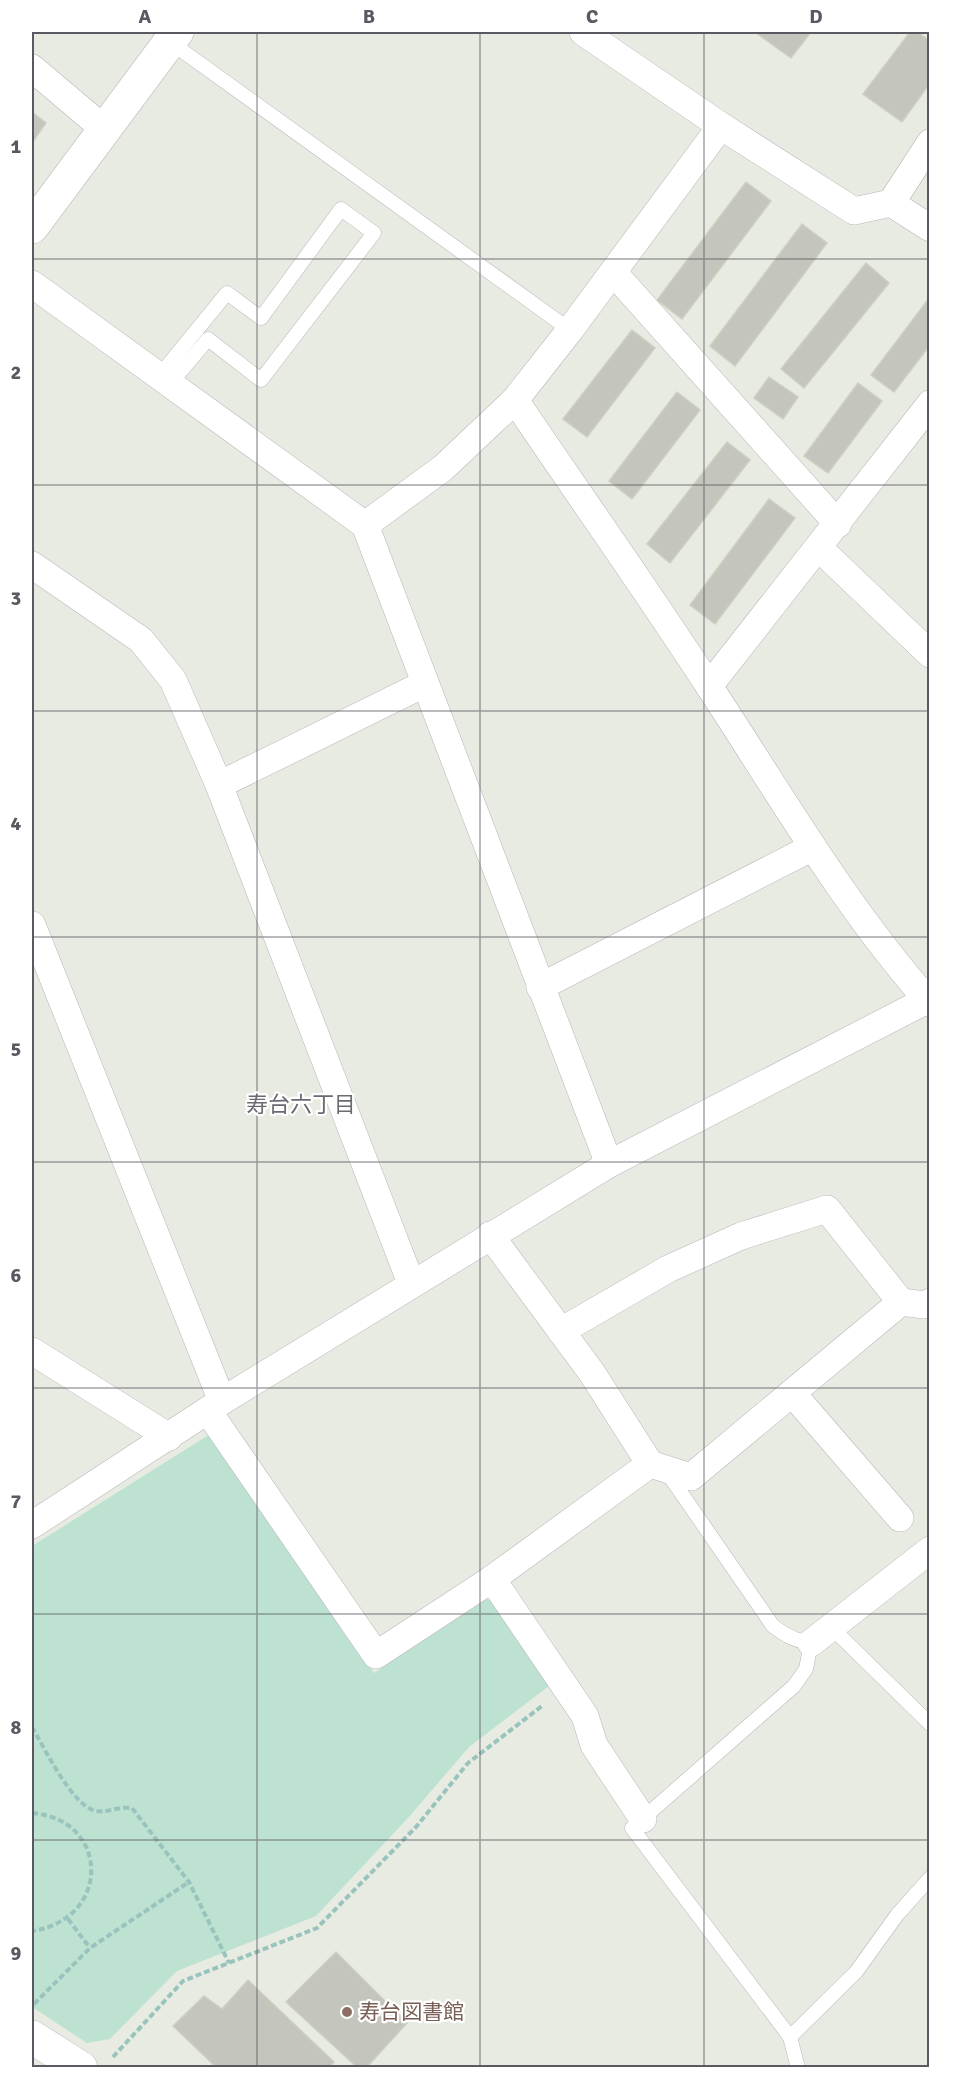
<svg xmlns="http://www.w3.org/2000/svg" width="961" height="2099" font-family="Signika,'Noto Sans JP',sans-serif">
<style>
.green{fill:#bee2d2}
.building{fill:#c4c6bd;stroke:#ccd0c0;stroke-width:1.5}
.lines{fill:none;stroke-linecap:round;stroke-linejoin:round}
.lane-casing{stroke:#b7b6bd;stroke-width:15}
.street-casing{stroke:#b7b6bd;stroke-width:28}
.secondary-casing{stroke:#bbb9c2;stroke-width:34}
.path{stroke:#99c4bd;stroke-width:4;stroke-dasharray:6 3;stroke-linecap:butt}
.lane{stroke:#fff;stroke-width:14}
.street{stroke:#fff;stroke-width:27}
.secondary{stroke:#fff;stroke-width:33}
.grid{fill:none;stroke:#5a5961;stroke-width:1.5;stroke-opacity:0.55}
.education-dot{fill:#8d6e63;stroke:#fff;stroke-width:2}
.labels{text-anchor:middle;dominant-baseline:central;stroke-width:4.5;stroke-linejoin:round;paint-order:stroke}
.education-label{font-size:21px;fill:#785e54;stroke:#fff;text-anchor:start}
.neighbourhood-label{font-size:22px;fill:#6b6a73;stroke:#fff}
.neatline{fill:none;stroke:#5a5961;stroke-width:2}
.grid-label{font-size:20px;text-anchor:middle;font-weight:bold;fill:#5a5961}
</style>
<rect width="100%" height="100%" fill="#e8ebe1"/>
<!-- green -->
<path class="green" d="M207,1436L216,1440L374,1673L486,1599L497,1603L553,1683L469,1747L408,1818L316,1916L177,1971L110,2039L87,2043L32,2007V1546Z"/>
<!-- building -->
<g class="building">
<path d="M755,32H811L791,58Z"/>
<path d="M910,32H917L930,41V83L902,122L863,94Z"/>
<path d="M32,112L46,123L32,143Z"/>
<path d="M746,182L771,201L682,319L657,300Z"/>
<path d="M802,224L827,243L735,366L710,346Z"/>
<path d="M866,263L889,283L804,388L781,369Z"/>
<path d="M930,297V345L894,392L871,375Z"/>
<path d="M632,330L655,348L587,437L563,419Z"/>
<path d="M769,377L798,397L783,419L754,398Z"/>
<path d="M858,383L882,401L828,473L804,456Z"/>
<path d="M677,392L700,410L632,499L609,481Z"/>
<path d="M727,442L750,460L670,563L647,544Z"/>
<path d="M769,499L795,518L715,624L690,605Z"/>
<path d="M336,1952L407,2023L366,2068H358L286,2002Z"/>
<path d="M248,1980L334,2062L329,2068H217L173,2026L204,1996L222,2009Z"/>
</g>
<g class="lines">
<!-- lane casing -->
<g class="lane-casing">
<g id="lane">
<path d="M170,42L570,330"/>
<path d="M159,376L227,293L261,318L341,209L374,233L261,380L208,339L170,384"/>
<path d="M666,1471L773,1626C799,1645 807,1645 835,1631L930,1724"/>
<path d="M790,2037L856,1972L897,1915L930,1878"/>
<path d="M798,2068L790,2037L632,1828L794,1686L806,1669L811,1643"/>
</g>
</g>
<!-- street casing -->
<g class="street-casing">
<g id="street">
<path d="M583,32L721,126L854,211L891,203L930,228"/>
<path d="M32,68L104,129"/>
<path d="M891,203L930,143"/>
<path d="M613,272L838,524"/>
<path d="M32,284L365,525L609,1164"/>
<path d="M515,400C579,495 646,589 709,686C780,794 844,906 930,1003"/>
<path d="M365,525L443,468L515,400L570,330L721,126"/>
<path d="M819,548L930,654"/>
<path d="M32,565L141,640L173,680L219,785L411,1283"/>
<path d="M709,686L930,404"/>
<path d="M219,785L424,684"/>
<path d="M32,925L222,1401"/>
<path d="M540,987L811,848"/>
<path d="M490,1235L592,1373L650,1464L691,1477L901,1302L925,1305L930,1302"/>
<path d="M561,1331L668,1269L741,1236L827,1209L901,1302"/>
<path d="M32,1351L169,1437"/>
<path d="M792,1393L900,1518"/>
<path d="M208,1411L376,1655L492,1579L650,1464"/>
<path d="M32,1525L222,1401L609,1164L927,1000"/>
<path d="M492,1579L585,1716L594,1745L643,1819"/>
<path d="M811,1643L930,1550"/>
</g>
</g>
<!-- secondary casing -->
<g class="secondary-casing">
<g id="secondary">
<path d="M32,227L177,32"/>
<path d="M32,2037L81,2068"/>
</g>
</g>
<!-- path -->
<g class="path">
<path d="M32,1727C44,1747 72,1806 96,1811C107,1813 119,1806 132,1808L189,1882L229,1963"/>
<path d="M32,1813C110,1819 112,1919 32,1931"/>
<path d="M68,1919L90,1948"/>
<path d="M34,2004L90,1948L189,1882"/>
<path d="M113,2057L183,1981L317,1928L416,1827L468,1763L542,1706"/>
</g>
<!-- lane -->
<use href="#lane" class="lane"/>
<!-- street -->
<use href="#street" class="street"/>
<!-- secondary -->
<use href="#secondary" class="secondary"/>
</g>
<!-- grid -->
<path class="grid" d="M257,32V2068M480,32V2068M704,32V2068M32,259H930M32,485H930M32,711H930M32,937H930M32,1162H930M32,1388H930M32,1614H930M32,1840H930"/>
<!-- markers -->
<circle class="education-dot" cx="347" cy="2012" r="6"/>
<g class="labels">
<!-- education labels -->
<g class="education-label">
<text x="359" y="2012">寿台図書館</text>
</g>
<!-- neighbourhood labels -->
<g class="neighbourhood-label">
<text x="301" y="1104">寿台六丁目</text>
</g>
</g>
<!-- border -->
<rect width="961" height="2099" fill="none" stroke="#ffffff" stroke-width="66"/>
<rect x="33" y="33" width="895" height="2033" class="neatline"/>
<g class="grid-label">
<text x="145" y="23">A</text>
<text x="369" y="23">B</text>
<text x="592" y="23">C</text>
<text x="816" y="23">D</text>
<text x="16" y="153">1</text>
<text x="16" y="379">2</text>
<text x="16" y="605">3</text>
<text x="16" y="830">4</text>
<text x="16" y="1056">5</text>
<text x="16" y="1282">6</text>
<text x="16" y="1508">7</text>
<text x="16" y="1734">8</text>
<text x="16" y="1960">9</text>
</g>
</svg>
